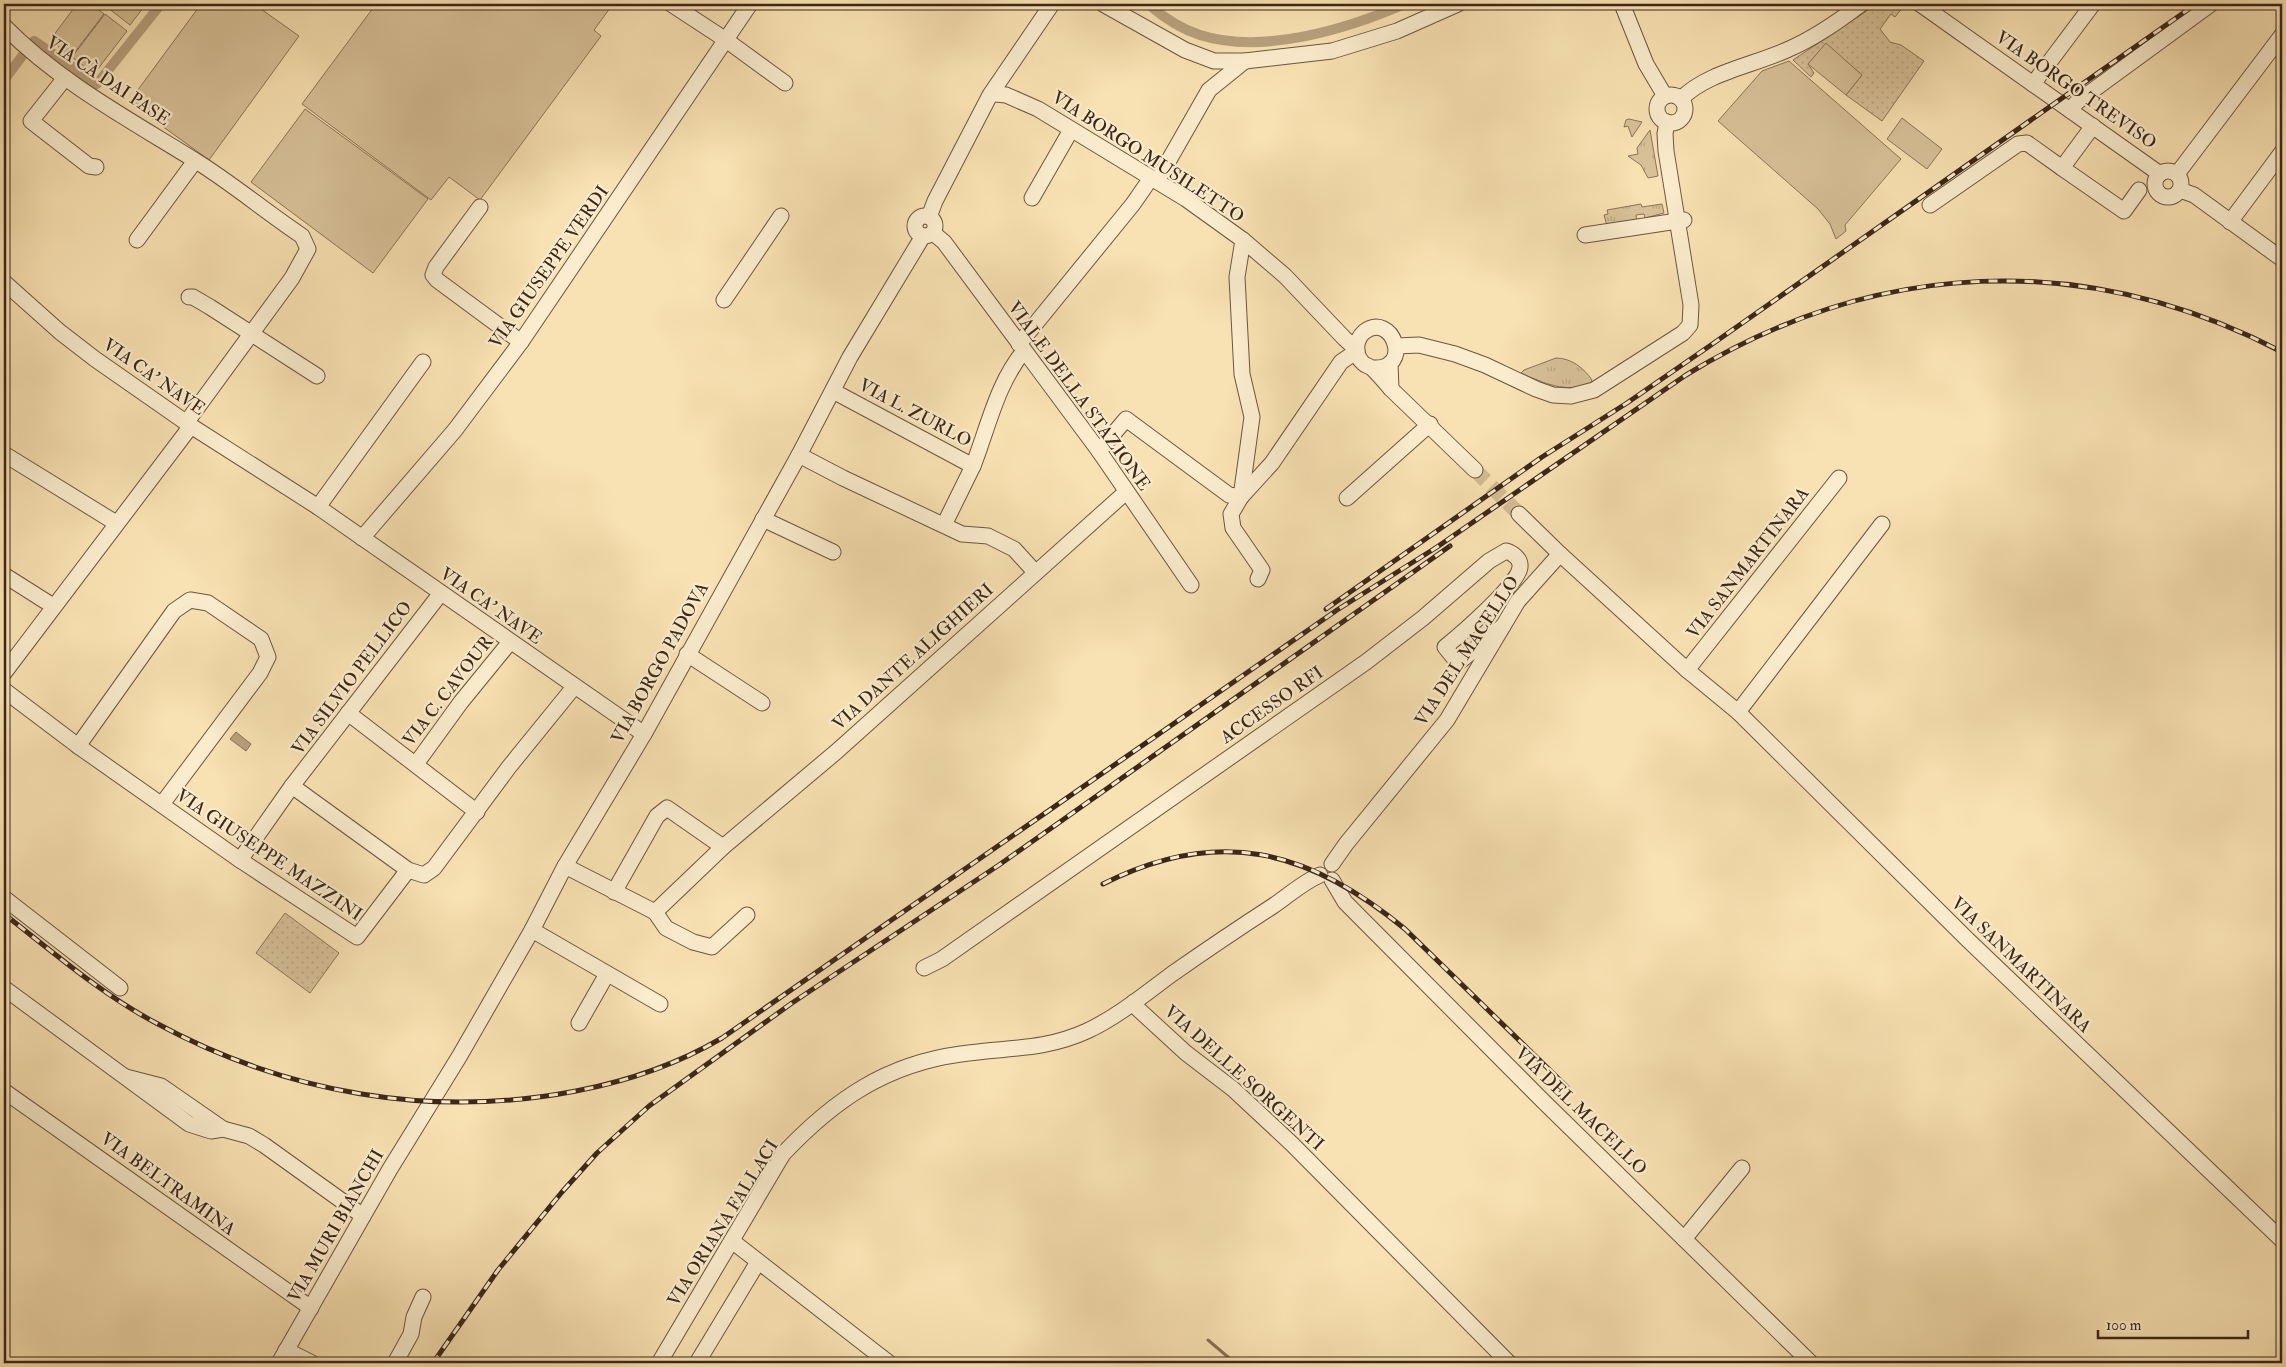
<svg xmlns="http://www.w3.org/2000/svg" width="2286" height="1367" font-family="'IM FELL Double Pica',serif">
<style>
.grass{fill:url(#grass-tufts);stroke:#8a7459}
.park{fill:url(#park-dots);stroke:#8a7459}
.pitch{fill:#d8c198;stroke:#8a7459}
.water{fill:#b8a17e;stroke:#867056}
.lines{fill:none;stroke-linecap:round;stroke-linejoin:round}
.stream{stroke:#867056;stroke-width:3}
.canal{stroke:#b8a17e;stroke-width:10}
.minor-tunnel{stroke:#d2bc94;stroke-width:15;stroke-dasharray:15 8;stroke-linecap:butt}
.minor-casing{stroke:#6b5540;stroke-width:17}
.minor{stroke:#faeccd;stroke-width:15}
.rail-casing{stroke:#3c261a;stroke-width:5}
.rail{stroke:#faeccd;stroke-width:3;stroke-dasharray:9;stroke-linecap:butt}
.labels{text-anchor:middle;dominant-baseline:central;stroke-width:4.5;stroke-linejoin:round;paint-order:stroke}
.street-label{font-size:18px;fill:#3c261a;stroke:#faeccd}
</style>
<defs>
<pattern id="grass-tufts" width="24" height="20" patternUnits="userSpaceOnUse" patternTransform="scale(1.25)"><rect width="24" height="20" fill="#d8c198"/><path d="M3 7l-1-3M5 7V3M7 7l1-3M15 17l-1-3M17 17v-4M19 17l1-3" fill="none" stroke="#baa682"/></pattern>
<pattern id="park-dots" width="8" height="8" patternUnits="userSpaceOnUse" patternTransform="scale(1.25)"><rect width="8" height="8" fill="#d8c198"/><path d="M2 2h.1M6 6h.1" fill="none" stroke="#baa682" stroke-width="1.8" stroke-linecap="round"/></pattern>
</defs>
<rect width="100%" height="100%" fill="#f8e1b2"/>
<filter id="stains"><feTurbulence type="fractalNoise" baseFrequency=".004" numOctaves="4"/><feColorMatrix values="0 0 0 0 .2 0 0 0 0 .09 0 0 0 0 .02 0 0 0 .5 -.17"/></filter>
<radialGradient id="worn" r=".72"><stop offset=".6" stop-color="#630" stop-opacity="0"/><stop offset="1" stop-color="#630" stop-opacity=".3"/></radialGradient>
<!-- grass -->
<g class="grass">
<path d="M1629,119L1642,122L1632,137L1628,126L1624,127L1626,120Z"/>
<path d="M1650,130L1658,176L1648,178L1641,165L1628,156L1638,154L1637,148Z"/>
<path d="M1641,204L1642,207L1662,204L1664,213L1645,218L1644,214L1636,215L1637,222L1607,226L1604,215L1608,214L1607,210Z"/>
<path d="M1556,358C1571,358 1584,368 1592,380L1591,383C1566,394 1544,383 1521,373L1524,370Z"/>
</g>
<!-- park -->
<g class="park">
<path d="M1889,4L1903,7L1895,17L1891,14L1880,29L1890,42L1901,45L1924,61L1882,121L1846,95L1862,75L1826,44L1808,64L1814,73L1811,77L1793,60L1874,6Z"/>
<path d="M285,913L339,953L310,993L256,953Z"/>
</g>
<!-- pitch -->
<g class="pitch">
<path d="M77,4H91L104,14L71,57L50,40Z"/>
<path d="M112,4H146L130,25L108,8Z"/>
<path d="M201,4H254L299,36L209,160L129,102Z"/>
<path d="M376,4H613L594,30L601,36L480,200L449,177L431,200L302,104Z"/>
<path d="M105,14L127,31L94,74L72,57Z"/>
<path d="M1826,43L1862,75L1846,95L1808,64Z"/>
<path d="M1789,61L1901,159L1845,225L1846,231L1836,239L1830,224L1818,209L1718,121L1762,71Z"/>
<path d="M305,109L428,199L373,273L251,182Z"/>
<path d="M1902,118L1942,149L1927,169L1887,139Z"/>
</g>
<!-- water -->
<path class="water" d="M236,732L251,744L246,751L230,739Z"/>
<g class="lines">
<!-- stream -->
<path class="stream" d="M1208,1340L1235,1363"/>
<!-- canal -->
<g class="canal">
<path d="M1148,4C1163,17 1181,29 1200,35C1263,55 1347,29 1405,4"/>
<path d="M34,41L97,84L161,4"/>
<path d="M4,80L23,55"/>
</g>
<!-- minor-tunnel -->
<path class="minor-tunnel" d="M1475,470L1519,514"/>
<!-- minor casing -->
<g class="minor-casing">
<g id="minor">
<path d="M671,4L726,40L785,83"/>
<path d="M1103,4L1185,50L1214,61H1245L1332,51L1397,31L1458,4"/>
<path d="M1622,4L1646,64L1665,96"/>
<path d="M1920,4L2160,174"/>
<path d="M4,26C59,82 130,120 196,161C233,184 266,212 302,236L308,249L292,278L186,423"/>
<path d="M65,78L31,121L89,166L96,167"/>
<path d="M2033,84L2093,4"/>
<path d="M995,94L1006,95L1038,109L1186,199L1243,240L1285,276L1344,338L1356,349"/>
<circle cx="1671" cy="109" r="14"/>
<path d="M1681,99C1707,72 1755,65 1789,49C1814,38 1839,21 1861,4"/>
<path d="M2070,110L2077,102L2211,4"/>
<path d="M2062,168L2124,211L2139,190"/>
<circle cx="2168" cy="184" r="13"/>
<path d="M2177,174L2282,35"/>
<path d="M1157,181L1209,90L1245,61"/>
<path d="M2180,190L2194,195L2282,259"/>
<path d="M1032,198L1071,130"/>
<path d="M1930,205L2018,144L2027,143L2062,168L2093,126"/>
<path d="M480,207L436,267L433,275L437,280L521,342"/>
<circle cx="925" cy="226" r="10"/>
<path d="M929,217L935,201L990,95L1052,4"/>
<path d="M2230,222L2282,152"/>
<path d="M933,233L944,242L1099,451L1191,585"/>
<path d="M1585,235L1684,220"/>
<path d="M137,240L195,161"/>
<path d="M4,282L60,332L95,359L191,426L318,507L644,734"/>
<path d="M189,297H193L210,307L317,376"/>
<path d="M724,300L781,216"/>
<path d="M1019,344L1133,204L1151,178"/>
<path d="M1396,346L1419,345L1455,354L1485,365L1536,389L1553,395L1571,396L1594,390L1683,333L1690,325L1691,305L1666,151L1665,134L1667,122"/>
<path d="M1372,368C1415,371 1392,310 1364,332C1355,340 1354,355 1363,363C1366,366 1370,366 1373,369C1379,375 1385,382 1391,389L1390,363"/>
<path d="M1391,389L1475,470"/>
<path d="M833,391L973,466C988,428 997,383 1024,351"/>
<path d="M1099,451L1126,419L1229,495L1241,497"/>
<path d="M4,454L116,523"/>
<path d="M799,455L843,478L962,534L988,536L1014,549L1035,572"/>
<path d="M1241,497L1252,417L1242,374L1237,277L1243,240"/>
<path d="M1347,498L1430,424"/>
<path d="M318,507L423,362"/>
<path d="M1519,514L1560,554L1687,670L1738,712L1968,940L2282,1240"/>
<path d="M763,519L833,552"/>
<path d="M944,525L973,466"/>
<path d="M362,538L455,430L521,342L750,4"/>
<path d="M4,575L53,606"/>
<path d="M1258,579L1262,570L1233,528L1231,514L1241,497L1272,463L1341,362L1357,351"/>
<path d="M687,654L762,703"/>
<path d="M1687,670L1839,478"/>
<path d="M4,673L191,426"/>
<path d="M4,690L78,746L240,860L357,937L408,870L424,875L434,868L509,767L574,687"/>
<path d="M1738,712L1882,524"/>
<path d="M348,713L477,812"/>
<path d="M78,746L174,611L190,600L208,603L261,639L268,657L260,673L162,804"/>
<path d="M416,764L461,702L510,642"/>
<path d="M292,786L408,870"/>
<path d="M240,860L292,786L441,593"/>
<path d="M1332,864L1346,844L1447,720L1518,601L1560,554"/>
<path d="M565,866L655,912L666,928L693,942L712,947L747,915"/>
<path d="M1332,880L1345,902L1543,1101L1811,1363"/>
<path d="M614,892L657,816L667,808L723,847"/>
<path d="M4,898L120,988"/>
<path d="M655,912L723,847L836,752L1126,492"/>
<path d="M532,930L660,1004"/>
<path d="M924,968L942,959L969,940L1366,662L1423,618L1489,561L1506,551C1513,553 1521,559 1520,567C1519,584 1460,635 1445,647L1458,663L1503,626"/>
<path d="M4,988L189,1124L211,1131L223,1129"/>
<path d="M1134,1002L1137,1008L1186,1053L1233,1089L1292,1144L1509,1363"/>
<path d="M579,1023L607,974"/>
<path d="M126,1077L161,1086L223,1129L249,1136L264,1145L363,1216"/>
<path d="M4,1091L311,1308"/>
<path d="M1684,1239L1742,1168"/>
<path d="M732,1241L889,1363"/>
<path d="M286,1350L312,1363"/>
<path d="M279,1363L390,1169L459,1057L532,930L565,866L644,734L799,455L850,357L923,236"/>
<path d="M395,1363L411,1334L414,1317L423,1297"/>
<path d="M659,1363L783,1154C834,1100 886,1064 961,1054C1007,1047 1043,1051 1087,1031C1117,1017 1145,994 1172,974C1205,951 1239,928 1273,906C1288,896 1303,882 1320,875"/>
<path d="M697,1363L758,1262"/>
</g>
</g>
<!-- minor -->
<use href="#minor" class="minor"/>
<!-- rail casing -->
<g class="rail-casing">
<g id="rail">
<path d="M1326,609L1542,457L1627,403L1711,345L2196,4"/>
<path d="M1103,884C1218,826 1308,849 1405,929L1567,1087"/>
<path d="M4,914C53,952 101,994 156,1023C285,1093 431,1119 576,1091C628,1081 676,1065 722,1038L1337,610L1437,547L1686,375C1875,259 2084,249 2282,352"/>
<path d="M433,1363L498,1270L562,1192L597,1153L649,1106L792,1003L999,865L1450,546"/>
</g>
</g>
<!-- rail -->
<use href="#rail" class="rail"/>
</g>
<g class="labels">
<!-- street labels -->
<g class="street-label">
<text transform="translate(108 81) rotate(34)">VIA CÀ DAI PASE</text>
<text transform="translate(2076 90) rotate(35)">VIA BORGO TREVISO</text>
<text transform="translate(1148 157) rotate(33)">VIA BORGO MUSILETTO</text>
<text transform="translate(549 267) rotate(-55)">VIA GIUSEPPE VERDI</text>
<text transform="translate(154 377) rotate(35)">VIA CA' NAVE</text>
<text transform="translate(1079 396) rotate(54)">VIALE DELLA STAZIONE</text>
<text transform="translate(915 413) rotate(28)">VIA L. ZURLO</text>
<text transform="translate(1748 563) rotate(-52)">VIA SANMARTINARA</text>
<text transform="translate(491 606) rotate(35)">VIA CA' NAVE</text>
<text transform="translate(1467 651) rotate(-57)">VIA DEL MACELLO</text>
<text transform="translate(913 657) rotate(-42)">VIA DANTE ALIGHIERI</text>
<text transform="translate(660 663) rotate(-61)">VIA BORGO PADOVA</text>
<text transform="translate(352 678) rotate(-53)">VIA SILVIO PELLICO</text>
<text transform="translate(448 691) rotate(-52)">VIA C. CAVOUR</text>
<text transform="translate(1272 705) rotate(-35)">ACCESSO RFI</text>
<text transform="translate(269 855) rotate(34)">VIA GIUSEPPE MAZZINI</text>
<text transform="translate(2021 965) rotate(44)">VIA SANMARTINARA</text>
<text transform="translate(1244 1078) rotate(42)">VIA DELLE SORGENTI</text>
<text transform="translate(1581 1111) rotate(44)">VIA DEL MACELLO</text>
<text transform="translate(168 1184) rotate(36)">VIA BELTRAMINA</text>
<text transform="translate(723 1223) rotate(-58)">VIA ORIANA FALLACI</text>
<text transform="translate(336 1226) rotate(-60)">VIA MURI BIANCHI</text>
</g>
</g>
<!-- margin -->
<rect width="2286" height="1367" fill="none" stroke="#f8e1b2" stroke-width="20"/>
<rect x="5" y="5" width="2276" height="1357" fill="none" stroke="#3c261a" stroke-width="2.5"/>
<rect x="10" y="10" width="2266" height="1347" fill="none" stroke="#3c261a"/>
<!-- scale -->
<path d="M2098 1330v8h150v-8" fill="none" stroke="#3c261a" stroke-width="2.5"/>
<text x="2106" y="1330" font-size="15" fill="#3c261a" stroke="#faeccd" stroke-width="4" paint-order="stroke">100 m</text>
<rect width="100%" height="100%" filter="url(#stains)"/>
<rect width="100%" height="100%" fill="url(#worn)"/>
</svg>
